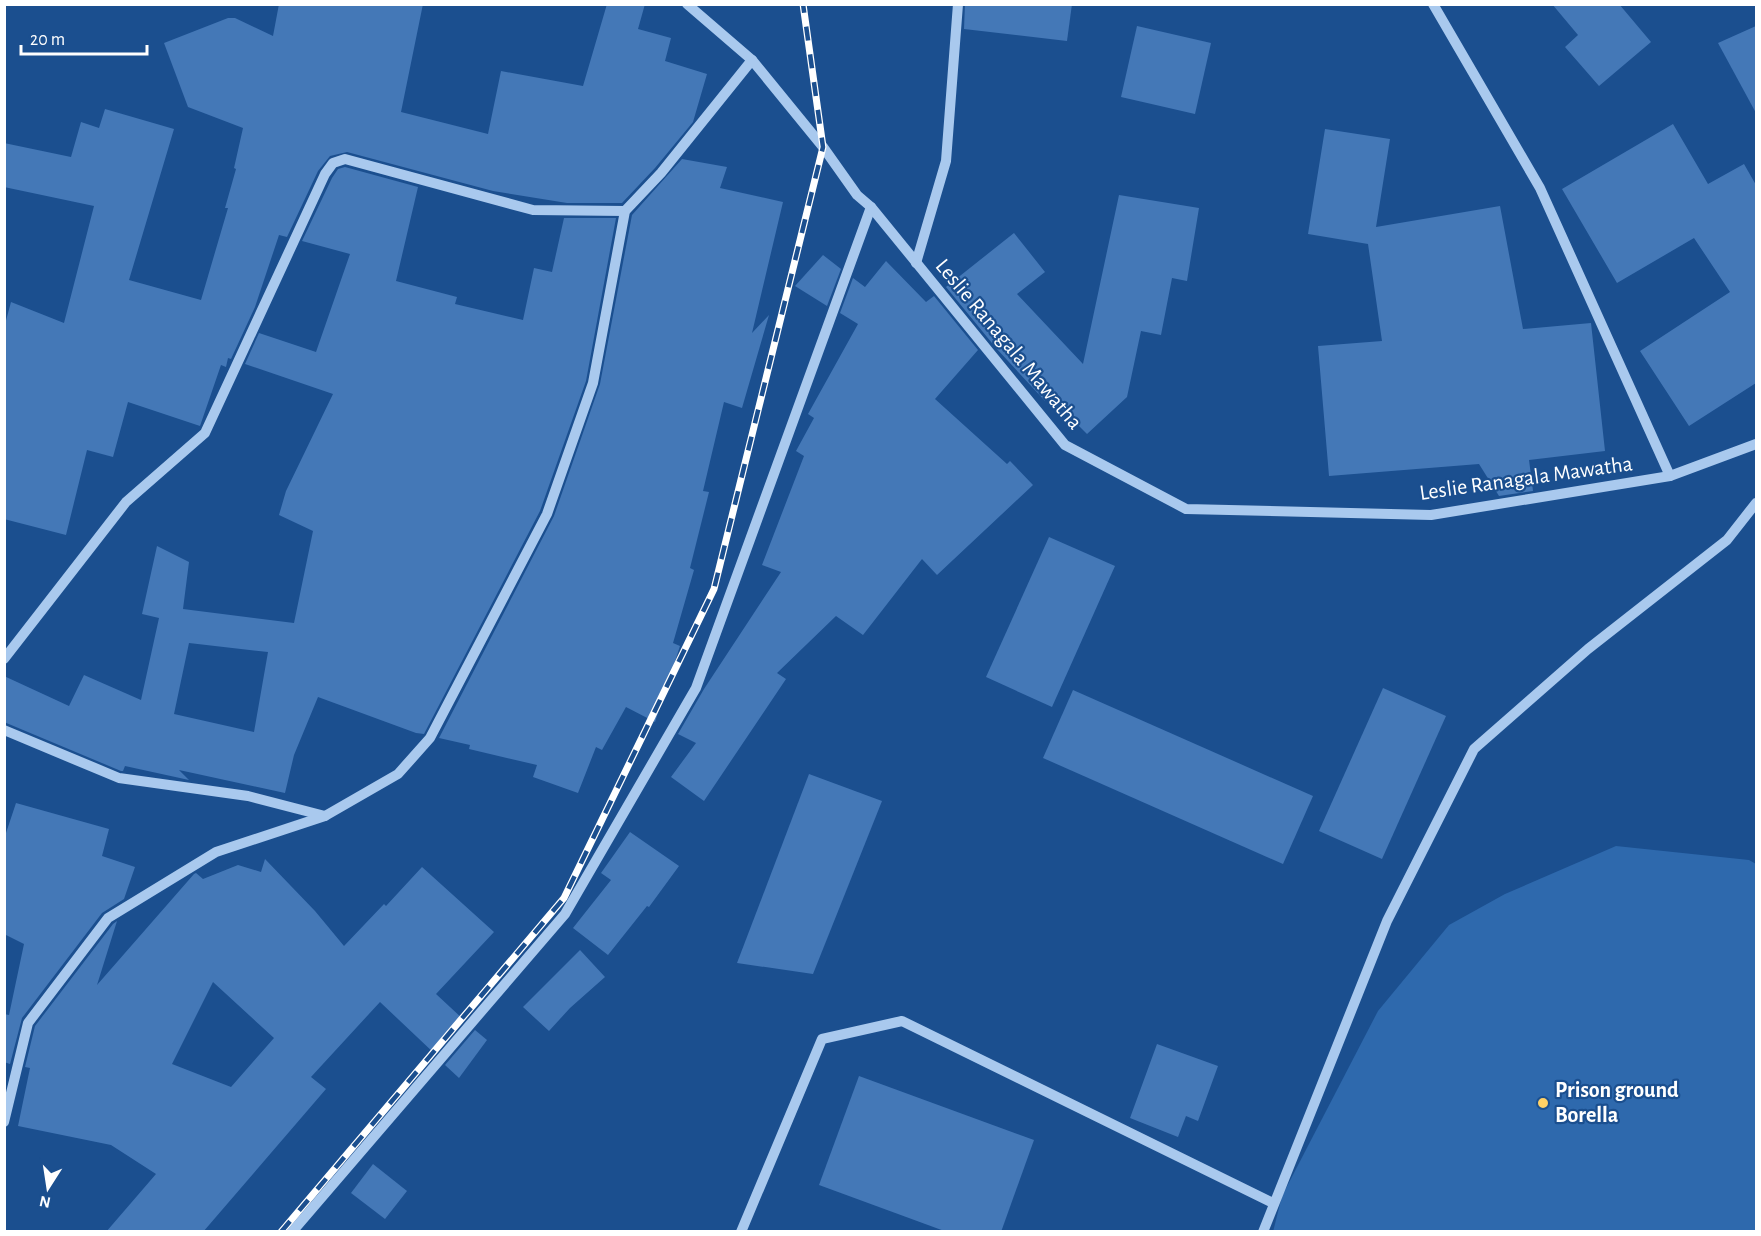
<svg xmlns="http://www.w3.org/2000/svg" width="1761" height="1236" font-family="'Alegreya Sans',sans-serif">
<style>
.green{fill:#2e69ad}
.building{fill:#4478b7;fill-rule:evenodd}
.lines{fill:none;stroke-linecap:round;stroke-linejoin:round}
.minor{stroke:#a9c9ee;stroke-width:10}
.rail-casing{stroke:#fff;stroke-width:7}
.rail{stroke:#1b4f8f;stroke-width:4.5;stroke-dasharray:14;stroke-linecap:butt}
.poi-dot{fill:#ffd166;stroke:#1b4f8f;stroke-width:2}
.labels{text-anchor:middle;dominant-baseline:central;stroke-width:4.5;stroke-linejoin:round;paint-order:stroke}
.street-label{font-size:22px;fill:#fff;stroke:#1b4f8f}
.poi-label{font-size:22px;font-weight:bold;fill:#fff;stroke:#1b4f8f;text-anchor:start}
</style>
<rect width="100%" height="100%" fill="#1b4f8f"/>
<!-- green -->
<path class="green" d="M1616,846L1749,860L1756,864V1231L1273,1232L1282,1196L1378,1011L1449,925L1505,894Z"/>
<!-- building -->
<g class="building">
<path d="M279,4H423L401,112L488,134L501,71L583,86L607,4H645L638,29L671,38L665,61L707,74L693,122L655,168L622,203H567L493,191L347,152L330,156L318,171L287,237L279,235L255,307L231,359L228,358L226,367L221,365L200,426L128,402L113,457L87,450L66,535L4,519V328L11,302L64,323L94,206L4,187V143L71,157L81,122L99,128L105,109L174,129L129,280L201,300L228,208H225L236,169L234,168L243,128L188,107L164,43L228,18H235L273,36Z"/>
<path d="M965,4H1072L1067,41L964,29Z"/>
<path d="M1552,4H1619L1651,42L1599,86L1565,47L1578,35Z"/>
<path d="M1137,26L1211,43L1195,114L1121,97Z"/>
<path d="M1756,26V113L1718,43Z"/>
<path d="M1673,124L1708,184L1744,164L1756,185V383L1689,426L1640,351L1730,292L1694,238L1617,283L1562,189Z"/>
<path d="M1325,129L1390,139L1376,227L1500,206L1523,329L1591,323L1605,451L1529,460L1533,491L1499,496L1479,464L1329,476L1318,346L1382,341L1368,244L1308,234Z"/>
<path d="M682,159L727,167L720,188L783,202L752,333L769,315L742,408L724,402L703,491L709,492L690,568L694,570L673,643L680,646L655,722L626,707L602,750L596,747L578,793L533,777L537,765L469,749L470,745L439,738L554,516L600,384L632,215Z"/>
<path d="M345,167L418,187L396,281L457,297L455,304L523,320L534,268L552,272L564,218H616L586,381L540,511L424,734L416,733L318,697L294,755L285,793L179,770L189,780L125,766L123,771H121L4,722V676L69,706L84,675L141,700L159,618L142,614L157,546L189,562L183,609L294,623L313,531L279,515L286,491L333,394L245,364L259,333L316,352L350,254L302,241L332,178L338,169ZM189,643L268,652L254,732L174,714Z"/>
<path d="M1119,195L1199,208L1187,281L1172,278L1161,335L1141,331L1127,397L1087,434L1047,394L1045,401L996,348L946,287L1014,233L1045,272L1017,294L1083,364Z"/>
<path d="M823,255L841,269L827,306L795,286Z"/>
<path d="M886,261L926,302L934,296L978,350L935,399L1007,464L1010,461L1033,485L937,575L922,559L863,635L836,616L777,673L786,679L704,801L671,777L696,743L678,734L704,689L781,572L762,565L804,456L796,451L814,418L808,414L858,324L840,313L853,278L865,287Z"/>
<path d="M1049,537L1115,566L1052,707L986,677Z"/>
<path d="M1383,688L1446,716L1382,859L1319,831Z"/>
<path d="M1073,690L1313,796L1283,864L1043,758Z"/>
<path d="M809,774L882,801L813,974L737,963Z"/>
<path d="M16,803L109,829L102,856L135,867L124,899L102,913L22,1018L10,1064L4,1062V1014L9,1015L24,944L4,934V839Z"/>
<path d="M630,832L679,866L649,907L647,906L608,955L573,928L611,880L601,873Z"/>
<path d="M265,859L315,911L344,946L384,904L386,906L422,867L494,932L436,994L464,1020L435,1054L380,1002L311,1077L326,1089L203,1232H106L156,1174L111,1145L18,1126L30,1068L25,1067L35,1026L113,924L117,921L97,985L194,874L196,873L203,879L238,865L261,872ZM213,982L274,1038L231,1087L172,1064Z"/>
<path d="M580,950L605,977L570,1008L549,1031L523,1007Z"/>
<path d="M475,1030L487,1040L459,1078L445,1065Z"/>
<path d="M1157,1044L1218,1066L1198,1121L1186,1116L1178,1137L1130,1118Z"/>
<path d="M859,1076L1034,1140L1001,1232H947L819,1185Z"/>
<path d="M373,1164L407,1191L385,1219L351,1193Z"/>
</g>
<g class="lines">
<!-- minor -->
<g class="minor">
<path d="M687,4L752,60L823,147L857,195L871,207L1065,445L1186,509L1431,515L1670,476L1756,444"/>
<path d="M1433,4L1540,188L1670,476"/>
<path d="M916,263L946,161L958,4"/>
<path d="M4,659L126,502L205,433L325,174L333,163L345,159L533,210L625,211"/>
<path d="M4,730L119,778L248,796L325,816"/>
<path d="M4,1122L28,1023L108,918L216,852L325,816L398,774L430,738L547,514L593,383L625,211L661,173L752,60"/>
<path d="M292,1232L565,914L696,688L871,207"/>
<path d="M741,1232L822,1039L902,1021L1273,1203"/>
<path d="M1263,1232L1387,921L1474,749L1588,649L1727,540L1756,503"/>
</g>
<!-- rail casing -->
<g class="rail-casing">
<path id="rail" d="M281,1232L564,898L714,589L823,147L803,4"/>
</g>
<!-- rail -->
<use href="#rail" class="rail"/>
</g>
<!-- markers -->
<circle class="poi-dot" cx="1543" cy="1103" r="6"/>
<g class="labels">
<!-- street labels -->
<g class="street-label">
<text transform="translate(1009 344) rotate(50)">Leslie Ranagala Mawatha</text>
<text transform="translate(1526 478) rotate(-8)">Leslie Ranagala Mawatha</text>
</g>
<!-- poi labels -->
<g class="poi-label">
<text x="1555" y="1090">Prison ground<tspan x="1555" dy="25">Borella</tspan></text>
</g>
</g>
<!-- border -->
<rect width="1761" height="1236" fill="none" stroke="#ffffff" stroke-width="12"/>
<!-- north arrow -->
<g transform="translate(48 1188) rotate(192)" stroke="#1b4f8f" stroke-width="4.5" paint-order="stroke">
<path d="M0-4.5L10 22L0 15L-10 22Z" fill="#ffffff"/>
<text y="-9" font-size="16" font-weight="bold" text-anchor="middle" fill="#ffffff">N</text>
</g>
<!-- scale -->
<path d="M21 45v9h126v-9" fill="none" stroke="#ffffff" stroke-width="3"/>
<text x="30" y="45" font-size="18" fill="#ffffff" stroke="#1b4f8f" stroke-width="4.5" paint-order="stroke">20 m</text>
</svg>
